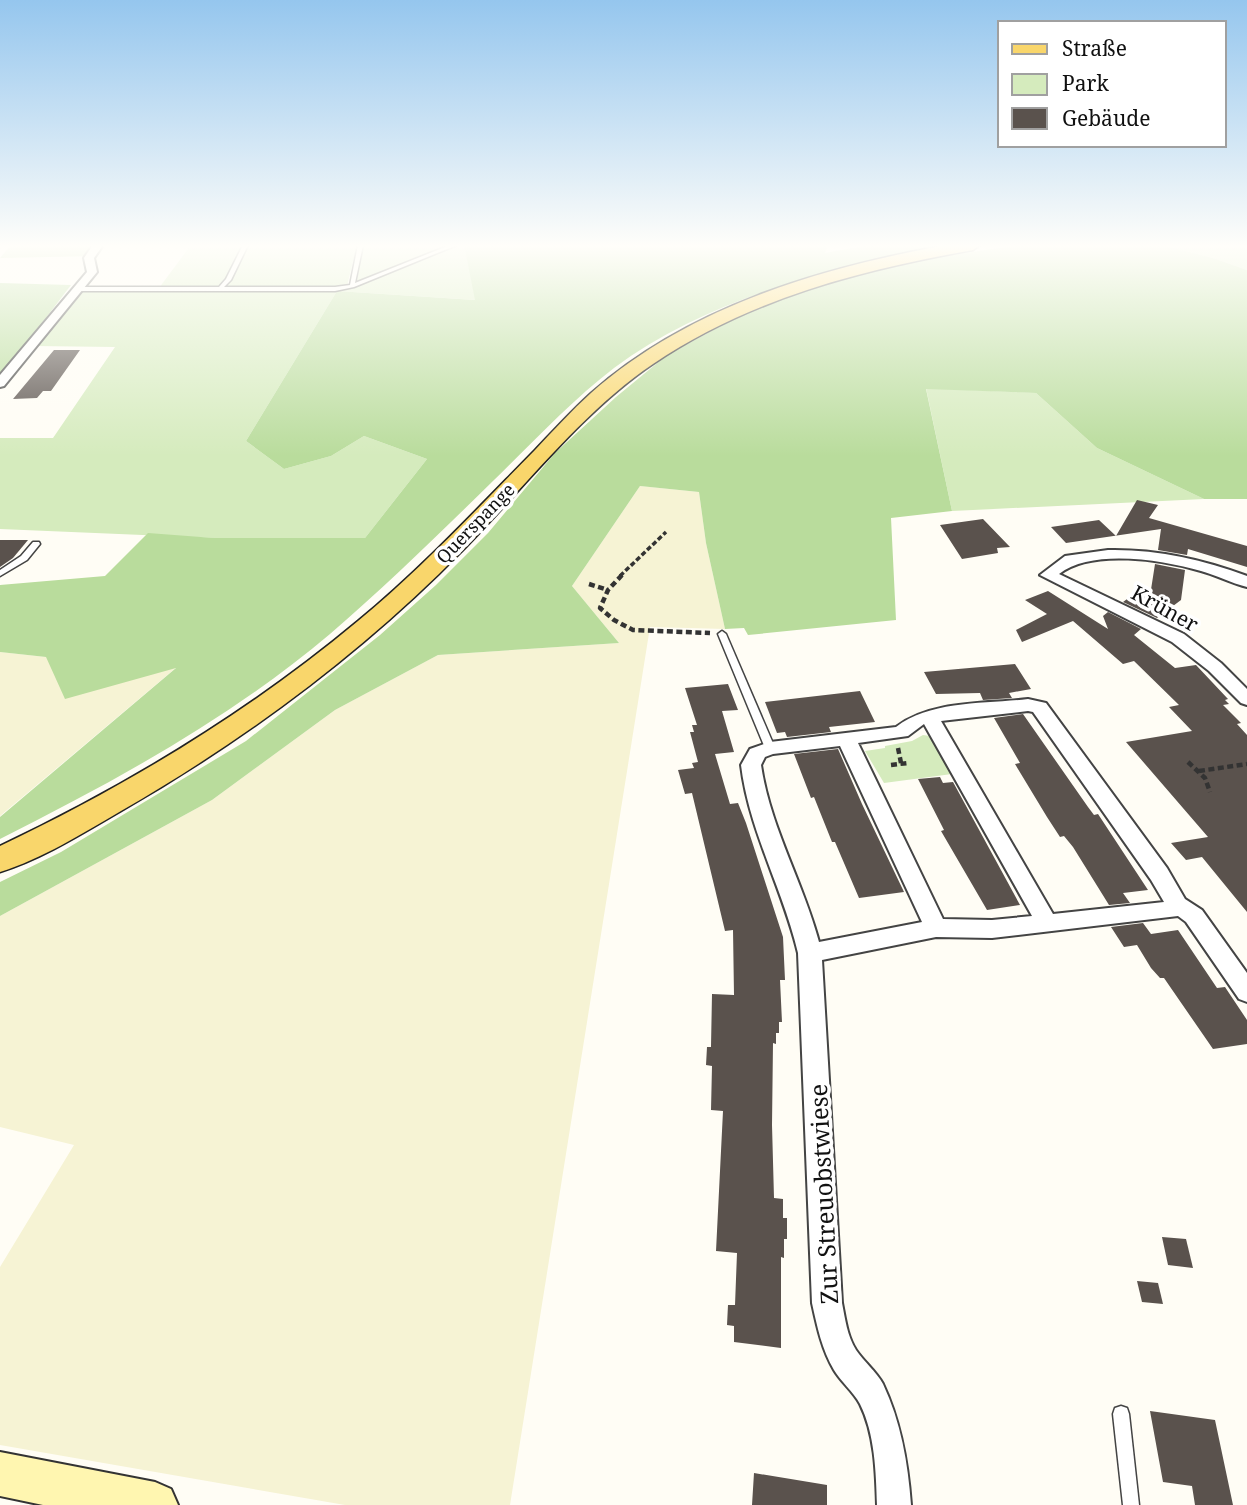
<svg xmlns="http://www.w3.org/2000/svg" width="1247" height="1505" font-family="'Noto Serif',serif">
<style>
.farmland{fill:#f6f3d4}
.green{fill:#d5ebbd}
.forest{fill:#b9dc9c}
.building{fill:#5a524d}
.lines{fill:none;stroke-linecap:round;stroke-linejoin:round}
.lane-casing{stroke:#444;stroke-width:3}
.street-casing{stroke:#444;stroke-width:4}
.secondary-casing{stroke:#333;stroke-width:4}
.primary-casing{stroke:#222;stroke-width:3}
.path-far1{stroke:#333;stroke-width:3.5;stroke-dasharray:5 2.5;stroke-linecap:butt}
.path{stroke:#333;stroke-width:4.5;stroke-dasharray:6 3.5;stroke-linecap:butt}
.lane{fill:#fff;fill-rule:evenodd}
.street{fill:#fff;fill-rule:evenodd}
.secondary{fill:#fff6b0;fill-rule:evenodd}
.primary{fill:#f9d66b;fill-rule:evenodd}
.labels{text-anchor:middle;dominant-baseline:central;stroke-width:7;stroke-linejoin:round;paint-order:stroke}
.far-street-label{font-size:18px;fill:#111;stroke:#fff}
.street-label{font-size:21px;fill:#111;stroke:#fff}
.near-street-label{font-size:24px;fill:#111;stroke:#fff}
</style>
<rect width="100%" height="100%" fill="#fffdf5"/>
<!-- farmland -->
<g class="farmland">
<path d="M640,486L699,492L706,543L725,629L650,627L510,1505H345L0,1445V1267L74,1145L0,1127V916L212,800L335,710L438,655L619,643L572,586Z"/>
<path d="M0,652L46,657L178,666L0,816Z"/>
</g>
<!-- green -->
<g class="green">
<path d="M191,245H357L347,286L159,288Z"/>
<path d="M364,245H464L476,300L337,291L246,441L284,469L331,456L364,436L427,459L365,538H214L0,529V438H53L115,347L34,346L81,289L337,291L356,285Z"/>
<path d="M1162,245H1247V270L1213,258Z"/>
<path d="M926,388L1036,393L1097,448L1204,499L952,511Z"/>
<path d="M923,735L937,737L955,771L952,774L884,783L865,751L885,748V746L912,741Z"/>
</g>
<!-- forest -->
<g class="forest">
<path d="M11,245H106L95,256L0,258Z"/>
<path d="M464,245H828L825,253L868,245H928L934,249C823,270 706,300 614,368C571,401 533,442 494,480C441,532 387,585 330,634C231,718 115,781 0,839V817L176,668L65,699L46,657L0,652V585L105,576L148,533L214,538H365L427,459L364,436L331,456L284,469L246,441L337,291L475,300Z"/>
<path d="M1018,245H1162L1213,258L1247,270V499H1204L1097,448L1036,393L926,389L952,511L891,518L896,620L748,635L744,628L725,629L706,543L699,492L640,486L572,586L619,643L438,655L335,710L212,800L0,916V882L61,852L246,741L380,635L436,585L488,533L555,453L616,397L667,355L756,307L804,289L887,265Z"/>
<path d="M0,283L71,285L0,378Z"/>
</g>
<!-- building -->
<g class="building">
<path d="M54,350H80L51,391H43L37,398L13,399Z"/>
<path d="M1137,500L1158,505L1149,518L1247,546V567L1188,549L1187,555L1158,550L1161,529L1066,543L1051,527L1099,520L1116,536Z"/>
<path d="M983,519L1010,547L997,548L998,553L962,559L940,525Z"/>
<path d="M0,540H28L13,558L0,567Z"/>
<path d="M1155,564L1185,570L1181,600L1157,618L1123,602L1138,591L1150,596Z"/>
<path d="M1048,591L1108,629L1103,616L1108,612L1141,629L1134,635L1175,668L1196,665L1228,699L1225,700L1229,704L1223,705L1241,723L1237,724L1247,735V912L1202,857L1186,860L1171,843L1208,837L1126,742L1192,731L1169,707L1179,705L1134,661L1123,664L1073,621L1022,642L1016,630L1047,614L1025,600Z"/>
<path d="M1015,664L1031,689L1009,693L1012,698L983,700L980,693L936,694L924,672Z"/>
<path d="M728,684L738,710L722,711L734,752L715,754L730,804L738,803L746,823L783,937L785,980H780L782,1022H779V1033H776V1044L773,1043L772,1125L774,1198L783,1199V1218H787V1239H784V1258L781,1257V1348L734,1342V1326L727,1325L728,1305H735L737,1253L716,1251L723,1111L711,1110L712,1066L706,1065L707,1047H711L712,994L734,995L733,930L725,931L692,793L685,794L678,770L694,768L692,763L698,762L690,732H694L692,725H697L685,688Z"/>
<path d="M860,691L875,722L829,727L831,732L787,737L785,732L777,733L765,702Z"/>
<path d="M1023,714L1088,807L1094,815L1098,814L1148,890L1123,893L1130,903L1109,905L1073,847L1064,836L1060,837L1047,817L1015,764L1020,763L994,718Z"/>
<path d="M838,749L862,804L904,892L859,898L835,842H832L814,797L811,798L794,754Z"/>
<path d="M940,777L943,783L953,782L1020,905L987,910L941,831L944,830L918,779Z"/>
<path d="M1143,923L1151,934L1178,930L1217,988L1225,987L1247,1020V1044L1213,1049L1164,978H1160L1151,968L1137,945L1124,947L1111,927Z"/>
<path d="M1162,1237L1186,1239L1193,1268L1168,1265Z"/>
<path d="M1137,1281L1158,1283L1163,1304L1142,1302Z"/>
<path d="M1150,1411L1215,1420L1233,1505H1195L1192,1486L1163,1482Z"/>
<path d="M754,1473L827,1485V1505H752Z"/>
</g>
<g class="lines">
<!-- lane casing -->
<g class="lane-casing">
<g id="lane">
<path d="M243,245H248L231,280L224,287H335L350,285L358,245H363L355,283L450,245H457L354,287L335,291H78L75,289L78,287H219L226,279Z"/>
<path d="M33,542H39L40,544L27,560L0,576V570L21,556Z"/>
<path d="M722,631L726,634L775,748L773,750H767L765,748L718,634Z"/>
<path d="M1121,1406L1127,1408L1129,1414L1139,1505H1123L1113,1414L1115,1408Z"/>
</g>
</g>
<!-- street casing -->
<g class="street-casing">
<g id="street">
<path d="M93,245H103L94,258L97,272L4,386L0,387V375L87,272L84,258Z"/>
<path d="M1108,550C1156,549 1202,559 1247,576V587C1231,583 1216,575 1201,571C1163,560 1092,548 1059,574L1184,634L1221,663L1247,689V705L1241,703L1209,671L1172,642L1040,575L1065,556Z"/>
<path d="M1028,699L1046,703L1167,868L1185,899L1202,910L1247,973V1002L1239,999L1186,922L1178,916L992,938L936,937L822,960L842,1303C845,1318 847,1336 856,1350C864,1362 876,1371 883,1384C901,1422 908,1463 911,1505H877C876,1472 875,1434 860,1404C853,1391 841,1382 834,1370C822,1350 817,1326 812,1303L798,953C783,889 749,831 741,765L750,749L770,742L896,727C931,700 986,704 1028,699ZM1028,711L1033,712L1151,880L1164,902L1053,914L941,721ZM924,724L1032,916L992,920L943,919L858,743L908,736ZM840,746L922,922L819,942C803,882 770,827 761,765L765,757L773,754Z"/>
</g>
</g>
<!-- secondary casing -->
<g class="secondary-casing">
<path id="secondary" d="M0,1452L155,1482L171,1489L178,1505H43L0,1496Z"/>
</g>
<!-- primary casing -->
<g class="primary-casing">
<path id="primary" d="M946,245H980L973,250C860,270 749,299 653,364C583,411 523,489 463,550C362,653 246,739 121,811C83,833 42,859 0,872V846C128,785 249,712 358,621C421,569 477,509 535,450C553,431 571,411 591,393C688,307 820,268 946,245Z"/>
</g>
<!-- path-far1 -->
<path class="path-far1" d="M620,576L666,532"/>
<!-- path -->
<g class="path">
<path d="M622,575L608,590L600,608L614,620L633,630L710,633"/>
<path d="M589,584L608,590"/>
<path d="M898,748L901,763"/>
<path d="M1188,762L1205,778L1210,792"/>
<path d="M891,765L908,763"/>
<path d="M1199,771L1247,764"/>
</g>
<!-- lane -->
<use href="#lane" class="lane"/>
<!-- street -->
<use href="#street" class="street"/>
<!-- secondary -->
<use href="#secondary" class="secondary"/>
<!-- primary -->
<use href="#primary" class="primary"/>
</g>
<!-- sky -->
<linearGradient id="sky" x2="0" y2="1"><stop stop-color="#95c6ee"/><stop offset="0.54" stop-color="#fffefa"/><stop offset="1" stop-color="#fffefa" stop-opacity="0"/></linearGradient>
<rect width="1247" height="456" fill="url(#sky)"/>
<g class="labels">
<!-- far-street labels -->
<g class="far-street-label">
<text transform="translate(475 523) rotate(-46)">Querspange</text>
</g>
<!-- street labels -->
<g class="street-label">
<text transform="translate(1165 608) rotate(29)">Krüner</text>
</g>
<!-- near-street labels -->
<g class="near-street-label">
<text transform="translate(823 1194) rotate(-93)">Zur Streuobstwiese</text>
</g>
</g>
<!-- legend -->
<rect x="998" y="21" width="228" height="126" fill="#ffffff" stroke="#a0a0a0" stroke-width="2"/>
<rect x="1012" y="44" width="35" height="10" fill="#f9d66b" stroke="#a0a0a0" stroke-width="2"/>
<text x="1062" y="56" font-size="21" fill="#111111">Straße</text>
<rect x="1012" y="74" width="35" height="21" fill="#d5ebbd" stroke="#a0a0a0" stroke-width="2"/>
<text x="1062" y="91" font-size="21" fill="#111111">Park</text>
<rect x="1012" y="108" width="35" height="21" fill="#5a524d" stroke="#a0a0a0" stroke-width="2"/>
<text x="1062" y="126" font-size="21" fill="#111111">Gebäude</text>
</svg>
